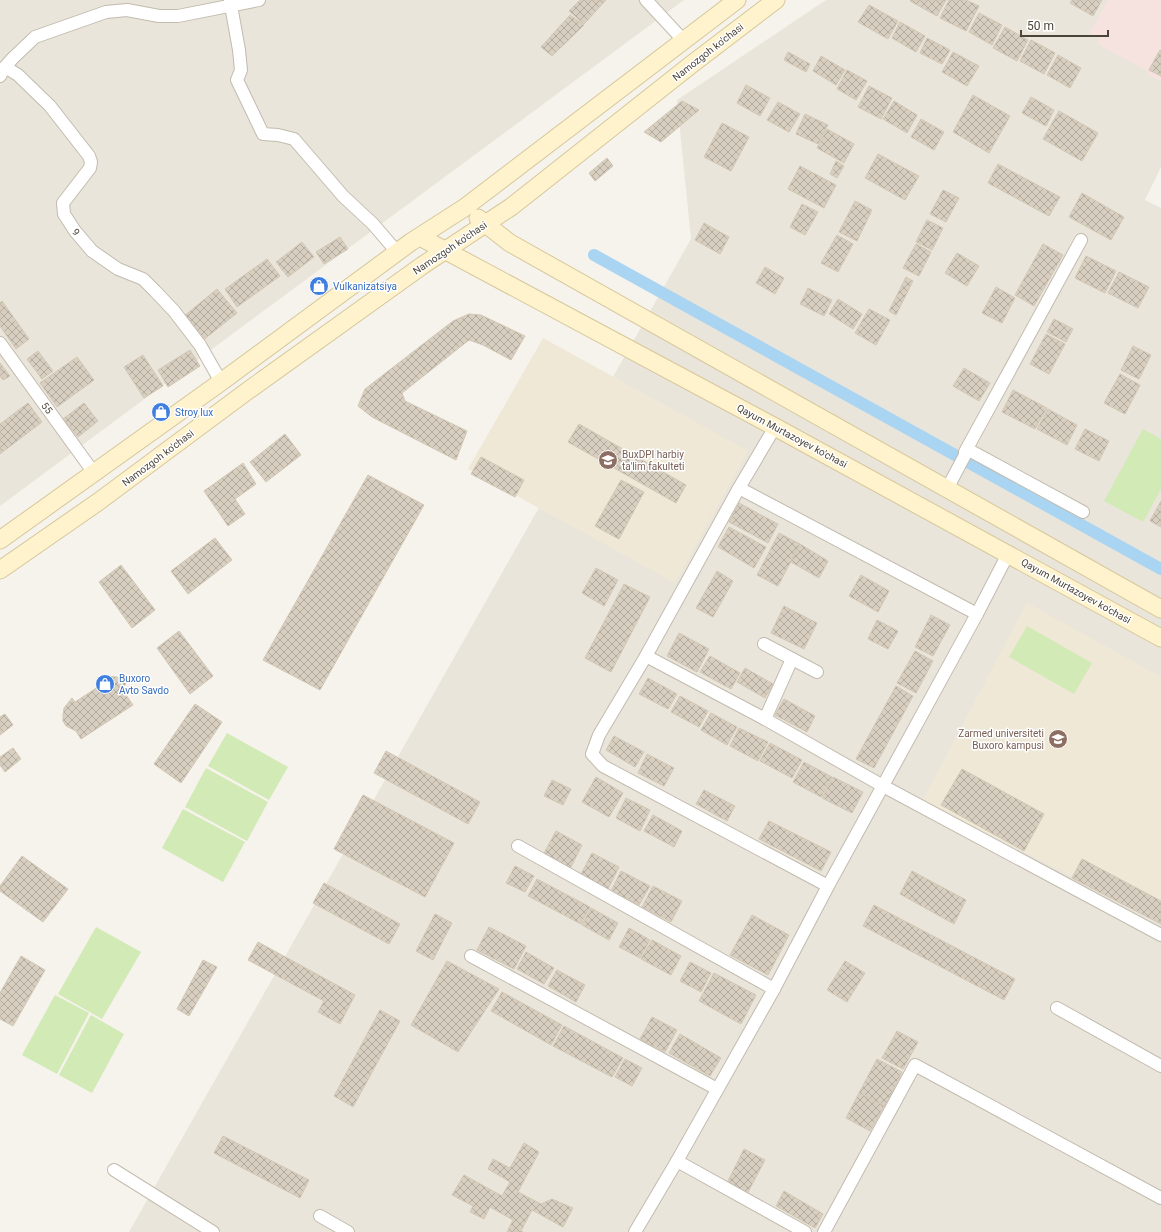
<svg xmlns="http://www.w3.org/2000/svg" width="1161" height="1232" font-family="Roboto,sans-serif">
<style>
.residential{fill:#eae5da}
.education{fill:#efe8d6}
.medical{fill:#f6e3e0}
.grass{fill:#d2eab5}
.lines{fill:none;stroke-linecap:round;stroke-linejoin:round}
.canal{stroke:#a9d4f2;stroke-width:12}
.building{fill:url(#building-cross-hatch);stroke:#d3c7b4}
.street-casing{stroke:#c2bbae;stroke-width:14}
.secondary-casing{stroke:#d6c79b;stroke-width:19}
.street{stroke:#fff;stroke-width:12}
.secondary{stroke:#fff3cd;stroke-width:17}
.labels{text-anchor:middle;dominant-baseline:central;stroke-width:3;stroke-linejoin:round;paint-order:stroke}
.street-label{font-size:10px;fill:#4b4439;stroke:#fff}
.shop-label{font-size:10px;fill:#366cbe;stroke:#fff;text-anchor:start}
.education-label{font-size:10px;fill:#785e54;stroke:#fff;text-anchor:start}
</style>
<defs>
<pattern id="building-cross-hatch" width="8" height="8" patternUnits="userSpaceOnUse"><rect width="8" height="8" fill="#d8cfc1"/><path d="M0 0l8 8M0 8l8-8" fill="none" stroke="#b1aa9e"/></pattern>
</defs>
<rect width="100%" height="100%" fill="#f6f3ec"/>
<!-- residential -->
<g class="residential">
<path d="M0,0H684L0,506Z"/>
<path d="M826,0H1161V167L1145,200L1161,208V1232H129L691,239L677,100Z"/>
</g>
<!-- education -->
<g class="education">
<path d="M543,338L748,451L675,583L468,469Z"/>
<path d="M1027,603L1161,677V922L923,800Z"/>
</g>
<!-- medical -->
<path class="medical" d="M1108,0H1161V81L1149,75L1147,71L1098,44L1100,39L1089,34Z"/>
<!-- grass -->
<g class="grass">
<path d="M1143,429L1161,439V489L1143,522L1104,501Z"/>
<path d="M1027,626L1092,663L1074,694L1009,657Z"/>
<path d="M227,733L288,767L269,800L208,766Z"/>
<path d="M206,768L268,802L247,841L185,807Z"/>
<path d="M183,809L245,842L223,882L162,848Z"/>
<path d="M96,927L141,952L102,1019L58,994Z"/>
<path d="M55,995L89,1013L57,1074L22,1055Z"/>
<path d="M91,1015L124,1034L92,1093L59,1075Z"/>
</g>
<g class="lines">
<!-- canal -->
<path class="canal" d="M594,255L1161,569"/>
</g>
<!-- building -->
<g class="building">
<path d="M580,0H606L584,24L569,11Z"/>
<path d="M911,0H946L937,16L910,1Z"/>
<path d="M949,0H966L979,6L966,31L940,18Z"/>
<path d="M1072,0H1102L1093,16L1070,3Z"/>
<path d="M869,5L898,21L888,39L858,22Z"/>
<path d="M979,13L1002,25L992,45L969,32Z"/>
<path d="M570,15L584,25L552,56L541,47Z"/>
<path d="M900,22L925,36L916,52L892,38Z"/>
<path d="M1005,27L1028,40L1017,61L993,48Z"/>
<path d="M927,38L950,50L942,64L920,53Z"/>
<path d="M1031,40L1055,53L1044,74L1020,61Z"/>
<path d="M1160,50L1161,51V76L1149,70Z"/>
<path d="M788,52L810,64L806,72L784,60Z"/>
<path d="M953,52L979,66L967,86L942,72Z"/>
<path d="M1058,55L1081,68L1070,88L1047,75Z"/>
<path d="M821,56L845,70L836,85L813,71Z"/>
<path d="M847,70L867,81L856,100L837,89Z"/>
<path d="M746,85L770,98L760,116L737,103Z"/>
<path d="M869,86L892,98L881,119L858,107Z"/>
<path d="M973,95L1010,116L989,153L953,132Z"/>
<path d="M1031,97L1054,110L1046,126L1022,113Z"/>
<path d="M682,101L699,110L661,142L644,132Z"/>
<path d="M894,101L917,115L907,133L883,119Z"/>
<path d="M778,102L800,114L789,132L767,120Z"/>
<path d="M1059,111L1098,133L1082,161L1043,139Z"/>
<path d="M805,114L828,125L818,144L796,134Z"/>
<path d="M921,119L944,132L934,150L911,137Z"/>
<path d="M722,123L749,137L731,171L704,157Z"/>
<path d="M827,129L854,144L844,163L817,148Z"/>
<path d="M878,154L919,176L905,200L865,178Z"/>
<path d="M607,158L613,166L595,181L589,173Z"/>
<path d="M836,161L844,166L837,178L830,174Z"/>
<path d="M998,164L1060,197L1049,216L988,183Z"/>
<path d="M800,166L836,185L824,208L788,189Z"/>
<path d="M943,190L959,198L946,222L930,214Z"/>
<path d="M1082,193L1124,217L1111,240L1069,217Z"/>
<path d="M855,201L872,210L857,241L839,232Z"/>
<path d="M802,204L818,212L805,235L790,227Z"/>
<path d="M927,220L943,228L932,250L916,242Z"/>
<path d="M704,223L729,237L720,254L695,240Z"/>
<path d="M837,235L853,244L838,272L821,263Z"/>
<path d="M340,237L348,249L324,264L316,252Z"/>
<path d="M302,242L314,257L288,277L276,262Z"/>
<path d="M916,244L931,252L919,276L903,268Z"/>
<path d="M1043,244L1063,255L1034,306L1015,295Z"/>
<path d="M957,253L979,266L967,286L945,273Z"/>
<path d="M1086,256L1116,271L1105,293L1075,278Z"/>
<path d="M267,259L280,276L237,307L225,289Z"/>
<path d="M765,267L784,278L775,294L756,283Z"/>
<path d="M1119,272L1149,287L1138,308L1108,293Z"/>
<path d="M906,277L913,281L896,315L889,311Z"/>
<path d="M996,287L1015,298L1002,323L982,313Z"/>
<path d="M808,288L832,300L824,316L800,304Z"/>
<path d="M217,289L237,313L202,341L183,317Z"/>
<path d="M838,299L862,314L853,329L829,314Z"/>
<path d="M2,301L29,339L16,349L0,326V303Z"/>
<path d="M869,309L890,320L876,345L855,333Z"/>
<path d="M469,314L481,315L525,336L511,360L483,345L469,340L402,393L405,401L467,431L456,460L372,417L358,406L365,389L453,321Z"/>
<path d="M1054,319L1073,329L1066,342L1047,332Z"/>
<path d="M1046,334L1065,344L1049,374L1030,364Z"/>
<path d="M1133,346L1151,355L1139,379L1121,370Z"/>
<path d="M190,350L200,366L168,387L158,370Z"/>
<path d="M38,351L53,371L42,379L27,359Z"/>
<path d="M143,355L163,386L144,398L124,367Z"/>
<path d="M77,357L94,380L57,407L40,383Z"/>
<path d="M0,363L10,376L3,380L0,376Z"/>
<path d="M964,368L990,383L979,401L953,386Z"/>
<path d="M1120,374L1140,385L1125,414L1104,403Z"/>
<path d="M1013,390L1047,408L1035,429L1002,412Z"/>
<path d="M28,403L42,422L0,454V424Z"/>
<path d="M84,403L98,421L78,437L63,419Z"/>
<path d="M1048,409L1077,425L1067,445L1037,429Z"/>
<path d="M579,424L686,485L676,503L568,442Z"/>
<path d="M1085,429L1109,441L1099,461L1075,449Z"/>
<path d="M285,434L301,455L266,482L250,462Z"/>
<path d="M481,457L524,480L515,497L471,474Z"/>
<path d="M243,463L256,484L235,499L245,514L228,526L204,491Z"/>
<path d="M368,475L424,505L320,690L263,660Z"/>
<path d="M621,480L644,492L619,539L595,526Z"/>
<path d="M1161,501V527L1150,521Z"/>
<path d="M739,503L778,524L768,543L729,522Z"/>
<path d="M729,527L766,547L754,568L718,547Z"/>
<path d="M779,533L800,544L778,586L757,575Z"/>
<path d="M215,538L232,560L188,594L171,571Z"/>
<path d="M800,544L828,561L819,578L791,562Z"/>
<path d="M121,565L155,610L132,628L99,582Z"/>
<path d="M596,568L618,580L604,606L582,593Z"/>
<path d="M717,571L733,581L713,617L696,608Z"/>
<path d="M861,575L889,591L878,612L849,596Z"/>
<path d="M624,584L650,597L611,672L585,658Z"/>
<path d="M784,606L817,623L804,649L771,633Z"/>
<path d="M931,615L950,625L933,656L915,647Z"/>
<path d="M877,620L898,631L888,649L868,639Z"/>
<path d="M179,631L213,676L190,694L157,648Z"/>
<path d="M679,633L709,649L697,672L667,656Z"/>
<path d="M915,651L933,661L916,693L897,683Z"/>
<path d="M710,656L740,673L731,689L700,672Z"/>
<path d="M745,668L773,684L765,698L737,682Z"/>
<path d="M106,676L117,677L124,682L126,684L121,688L133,705L81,739L76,731L66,726L63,721V715L64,708L72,698L75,702L104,683L101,679Z"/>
<path d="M648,678L677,694L668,709L639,694Z"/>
<path d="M896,686L913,696L874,768L856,759Z"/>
<path d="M680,696L708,711L699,727L671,712Z"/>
<path d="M784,699L815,716L807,732L775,715Z"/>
<path d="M195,704L222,722L181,783L154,764Z"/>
<path d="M711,713L737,727L727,745L701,730Z"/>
<path d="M5,714L13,725L0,735V717Z"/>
<path d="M739,728L768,742L758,761L730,746Z"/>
<path d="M614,736L644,752L635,767L606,750Z"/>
<path d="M770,743L802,760L792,778L760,761Z"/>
<path d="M13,748L21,759L5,772L0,765V757Z"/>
<path d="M386,751L480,802L468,824L374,773Z"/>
<path d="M647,754L674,768L664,786L638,773Z"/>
<path d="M804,762L832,777L821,797L793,782Z"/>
<path d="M962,769L1044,814L1024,851L941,805Z"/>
<path d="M596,777L623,793L609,817L582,802Z"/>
<path d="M833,777L863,792L852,813L822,798Z"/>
<path d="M552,780L571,789L563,805L544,796Z"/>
<path d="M704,790L735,806L727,821L696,804Z"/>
<path d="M363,795L454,843L425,897L334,849Z"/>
<path d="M626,798L650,810L640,831L616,818Z"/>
<path d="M653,815L682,831L674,847L644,831Z"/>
<path d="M769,821L831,852L821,871L759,839Z"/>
<path d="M556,831L582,845L570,869L543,855Z"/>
<path d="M592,853L619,867L607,891L580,876Z"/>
<path d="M22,856L68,889L43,922L0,891V886Z"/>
<path d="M1082,859L1161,901V924L1072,878Z"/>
<path d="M515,866L534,876L525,892L506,883Z"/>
<path d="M621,871L650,886L639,905L611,891Z"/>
<path d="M912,871L966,900L954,924L900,894Z"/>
<path d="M537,879L590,907L581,924L528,896Z"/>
<path d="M324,883L400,924L389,944L313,903Z"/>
<path d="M653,886L682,901L671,922L642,907Z"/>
<path d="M874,905L1015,979L1004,1000L863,926Z"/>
<path d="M591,908L618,923L609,940L582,925Z"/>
<path d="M435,914L452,923L433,960L416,951Z"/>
<path d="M752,915L789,935L768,975L730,955Z"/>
<path d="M489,927L526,946L514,969L477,950Z"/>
<path d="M629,928L650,940L640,958L619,947Z"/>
<path d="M652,940L681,956L671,975L641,959Z"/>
<path d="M258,942L355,995L340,1024L318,1012L324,1001L248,960Z"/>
<path d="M526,952L554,968L544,984L517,969Z"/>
<path d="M21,956L45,970L13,1026L0,1019V993Z"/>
<path d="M203,960L217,967L189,1016L177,1009Z"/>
<path d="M447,961L499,989L458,1052L411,1025Z"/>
<path d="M845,961L865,973L847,1002L827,990Z"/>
<path d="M690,962L711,973L701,992L680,981Z"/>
<path d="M557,970L585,985L576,1002L548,986Z"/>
<path d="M714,973L756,995L741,1024L699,1001Z"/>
<path d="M502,992L562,1025L551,1045L491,1011Z"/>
<path d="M380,1010L400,1021L353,1107L334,1096Z"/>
<path d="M652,1017L677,1030L665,1052L640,1039Z"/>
<path d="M564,1026L623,1058L612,1077L553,1046Z"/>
<path d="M897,1031L918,1042L903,1069L882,1058Z"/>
<path d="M680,1034L721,1058L710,1076L669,1053Z"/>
<path d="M625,1059L642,1068L632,1086L615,1077Z"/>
<path d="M877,1059L902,1072L885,1106L859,1093Z"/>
<path d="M859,1093L884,1106L870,1131L846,1118Z"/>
<path d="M223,1136L309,1180L300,1198L214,1153Z"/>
<path d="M524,1143L539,1152L518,1192L541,1204L552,1199L573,1208L563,1227L532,1210L521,1231L523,1232H507L513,1220L490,1207L484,1219L470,1212L473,1206L452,1195L464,1175L502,1196L510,1182L488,1169L493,1159L510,1168Z"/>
<path d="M744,1149L765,1160L747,1194L727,1183Z"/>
<path d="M784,1191L823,1214L815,1228L776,1206Z"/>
</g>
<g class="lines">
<!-- street casing -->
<g class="street-casing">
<g id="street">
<path d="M230,0L239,50L241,70L237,80L263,134L278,135L294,139L343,196L373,224L397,252"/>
<path d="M646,0L684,41"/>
<path d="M4,68L10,70L18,75L50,106L89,156L91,162L90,168L63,203L64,214L75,231L92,251L118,269L143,279L155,291L174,311L200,345L221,382"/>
<path d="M0,76L4,68L13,58L35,37L106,12L127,10L159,16H178L259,0"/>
<path d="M0,343L94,473"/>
<path d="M775,427L739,488L646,656L765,719L883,786L1161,935"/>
<path d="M967,449L1083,512"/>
<path d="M739,488L977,614"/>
<path d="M947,489L965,455V452L1081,240"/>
<path d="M764,644L817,672"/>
<path d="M646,656L599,735L592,754L603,766L828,886"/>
<path d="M765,719L792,659"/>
<path d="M518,846L774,989"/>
<path d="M471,956L717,1089"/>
<path d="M1057,1008L1161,1066"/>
<path d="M677,1161L805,1232"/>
<path d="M114,1170L213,1232"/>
<path d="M320,1216L348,1232"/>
<path d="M635,1232L677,1161L774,989L828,886L977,614L1008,554"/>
<path d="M824,1232L915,1065L1161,1198"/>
</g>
</g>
<!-- secondary casing -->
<g class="secondary-casing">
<g id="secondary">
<path d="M478,218L510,243L1161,609"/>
<path d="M420,237L775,427L1161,638"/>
<path d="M0,540L221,382L411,242L464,208L737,0"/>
<path d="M0,570L98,502L246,392L423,265L511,207L692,64L776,0"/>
</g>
</g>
<!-- street -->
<use href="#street" class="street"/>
<!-- secondary -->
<use href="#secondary" class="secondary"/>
</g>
<!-- icons -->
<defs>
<g id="shop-disc" transform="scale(1)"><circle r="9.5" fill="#3f7fe0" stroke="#fff"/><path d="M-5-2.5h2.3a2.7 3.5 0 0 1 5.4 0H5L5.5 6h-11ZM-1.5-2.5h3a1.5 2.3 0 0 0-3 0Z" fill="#fff"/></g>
<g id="university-disc" transform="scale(1)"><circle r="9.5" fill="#8d6e63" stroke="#fff"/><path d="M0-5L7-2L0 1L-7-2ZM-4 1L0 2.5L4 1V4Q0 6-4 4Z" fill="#fff"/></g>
</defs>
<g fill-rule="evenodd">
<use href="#shop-disc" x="319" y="286"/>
<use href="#shop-disc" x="161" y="412"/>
<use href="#university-disc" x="608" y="460"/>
<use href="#shop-disc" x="105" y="684"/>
<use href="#university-disc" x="1058" y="739"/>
</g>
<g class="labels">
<!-- street labels -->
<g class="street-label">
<text transform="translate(708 52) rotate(-38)">Namozgoh ko'chasi</text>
<text transform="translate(76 232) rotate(52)">9</text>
<text transform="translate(450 248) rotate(-34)">Namozgoh ko'chasi</text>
<text transform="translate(47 408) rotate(54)">55</text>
<text transform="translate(792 436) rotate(28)">Qayum Murtazoyev ko'chasi</text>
<text transform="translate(158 458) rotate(-37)">Namozgoh ko'chasi</text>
<text transform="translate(1076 591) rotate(29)">Qayum Murtazoyev ko'chasi</text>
</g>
<!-- shop labels -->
<g class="shop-label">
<text x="333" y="286">Vulkanizatsiya</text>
<text x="175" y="412">Stroy lux</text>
<text x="119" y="678">Buxoro<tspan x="119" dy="12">Avto Savdo</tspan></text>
</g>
<!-- education labels -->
<g class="education-label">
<text x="622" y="454">BuxDPI harbiy<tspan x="622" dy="12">ta'lim fakulteti</tspan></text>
<text x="1044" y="733" text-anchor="end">Zarmed universiteti<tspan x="1044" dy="12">Buxoro kampusi</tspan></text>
</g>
</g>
<!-- scale -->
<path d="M1021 30v6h87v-6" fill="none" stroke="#4b4439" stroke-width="2"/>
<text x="1027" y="30" font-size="12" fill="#4b4439" stroke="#ffffff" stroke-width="3" paint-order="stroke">50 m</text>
</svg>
